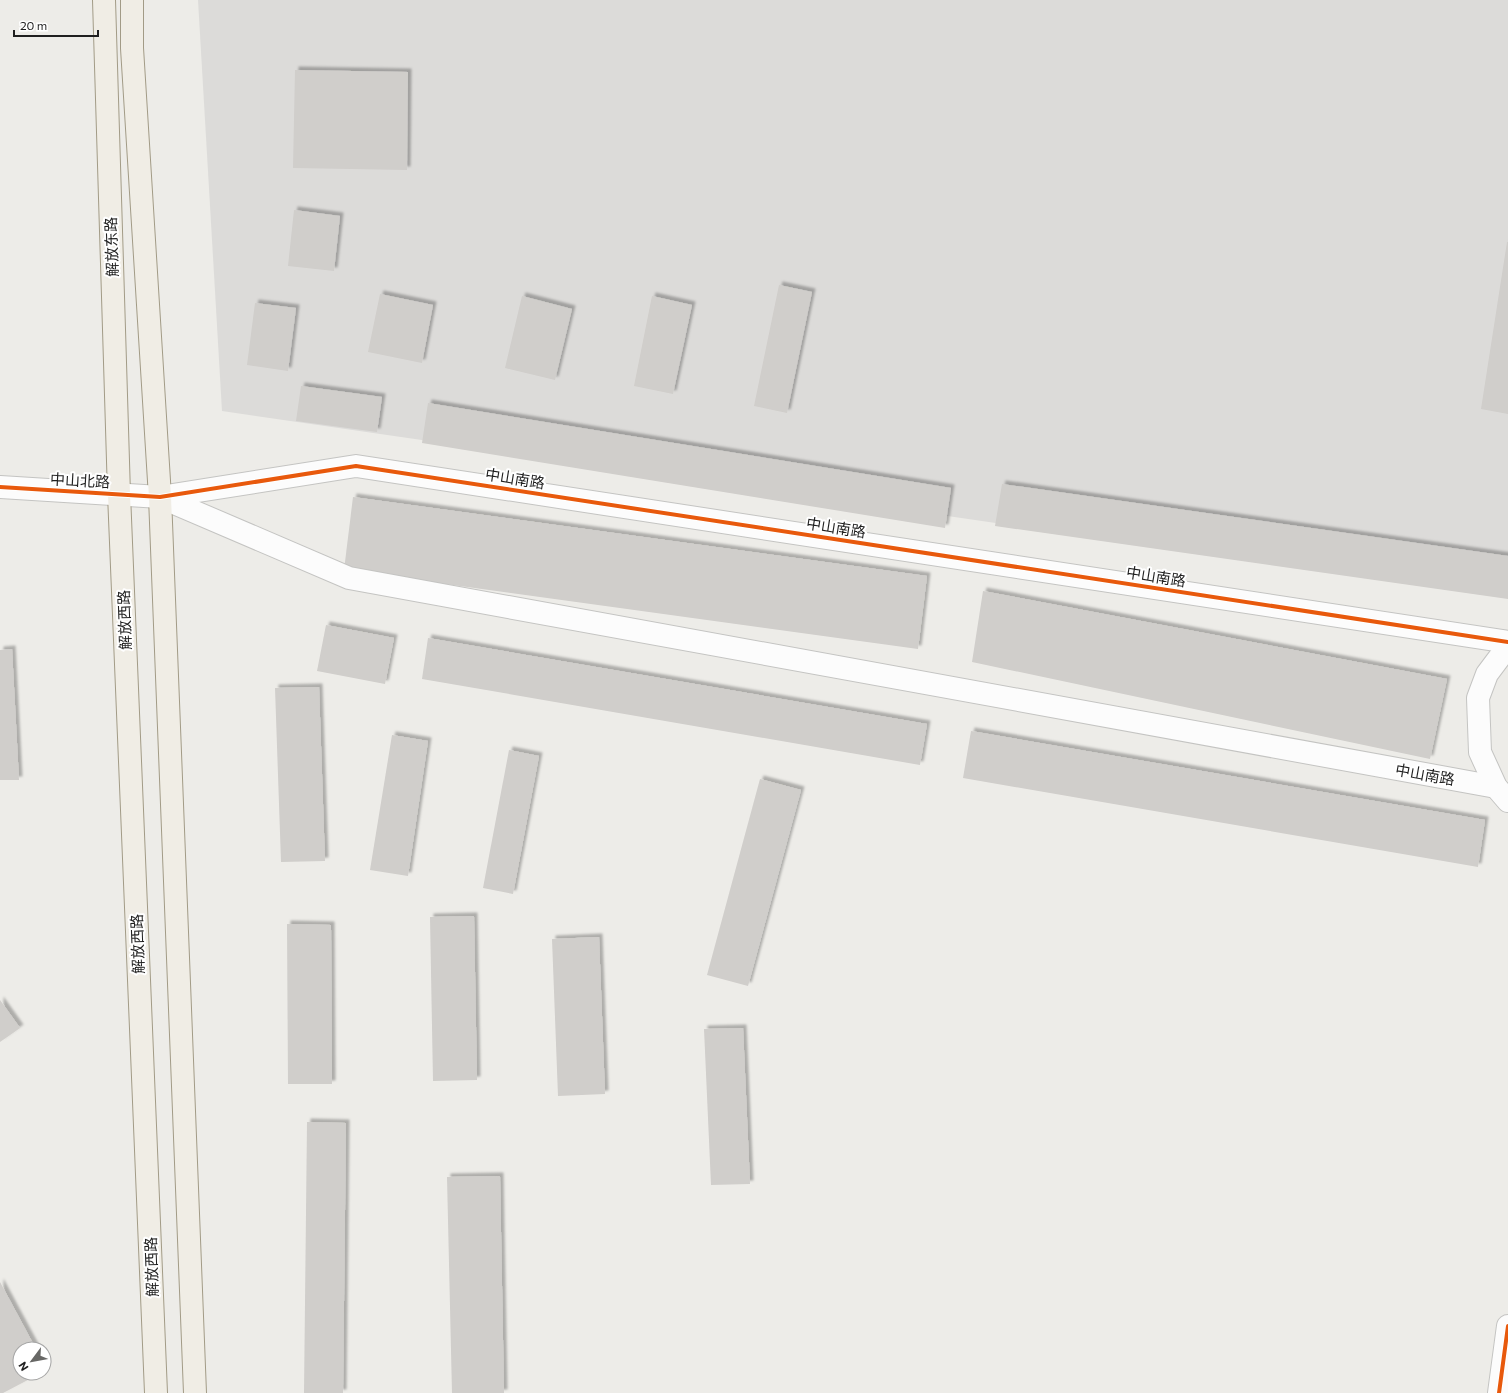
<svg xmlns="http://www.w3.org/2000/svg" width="1508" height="1393" font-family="Commissioner,'Noto Sans SC',sans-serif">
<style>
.residential{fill:#dcdbd9}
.building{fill:#d0cecb;filter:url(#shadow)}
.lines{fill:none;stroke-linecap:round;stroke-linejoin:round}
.minor-casing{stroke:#c4c4c2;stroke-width:24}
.major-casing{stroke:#a29b86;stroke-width:24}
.minor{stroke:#fcfcfc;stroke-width:22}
.major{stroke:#f0ede5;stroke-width:22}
.cycleway-casing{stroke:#fff;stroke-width:6}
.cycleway{stroke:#e8590c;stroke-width:4}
.labels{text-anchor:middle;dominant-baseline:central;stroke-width:4;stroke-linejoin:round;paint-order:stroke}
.street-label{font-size:15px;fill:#1f1f1f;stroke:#fff}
</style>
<defs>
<filter id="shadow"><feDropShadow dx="3.5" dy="-3.5" stdDeviation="1" flood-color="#0004"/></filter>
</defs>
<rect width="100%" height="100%" fill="#edece8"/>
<!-- residential -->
<path class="residential" d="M198,0H1508V597L222,411Z"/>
<!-- building -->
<g class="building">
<path d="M295,70L408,72L407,170L293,168Z"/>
<path d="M294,210L340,216L334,271L288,266Z"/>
<path d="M1507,242H1508V414L1481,409Z"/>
<path d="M779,285L812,292L787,413L754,406Z"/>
<path d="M380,294L433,305L422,363L368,352Z"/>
<path d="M522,296L572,309L555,380L505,368Z"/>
<path d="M652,296L692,305L673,394L634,386Z"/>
<path d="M255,303L296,308L288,371L247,365Z"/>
<path d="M301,386L382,397L377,432L296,421Z"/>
<path d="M428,403L951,488L945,528L422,443Z"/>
<path d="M1002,484L1508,556V599L995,526Z"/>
<path d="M353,497L927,576L918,649L344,570Z"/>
<path d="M983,591L1447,679L1430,759L972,662Z"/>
<path d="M326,625L394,638L385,684L317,671Z"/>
<path d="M428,638L927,724L920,765L422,679Z"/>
<path d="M12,649L19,780H0V650Z"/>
<path d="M319,687L325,861L281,862L275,688Z"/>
<path d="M971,731L1485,820L1478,867L963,778Z"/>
<path d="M392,735L428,741L408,876L370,870Z"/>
<path d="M509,750L539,756L513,894L483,888Z"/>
<path d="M760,779L801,790L748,986L707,975Z"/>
<path d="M474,916L477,1080L433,1081L430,917Z"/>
<path d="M287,924L331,925L332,1084H288Z"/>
<path d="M599,937L605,1094L558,1096L552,939Z"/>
<path d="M0,1000L20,1028L0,1042Z"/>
<path d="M743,1028L750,1184L711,1185L704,1029Z"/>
<path d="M307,1122L346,1123L343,1393H304Z"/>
<path d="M500,1176L504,1393H452L447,1177Z"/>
<path d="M0,1282L36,1349H20V1373H41L3,1393H0Z"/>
</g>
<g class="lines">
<!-- minor casing -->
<g class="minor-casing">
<g id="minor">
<path d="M0,487L160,497L356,466L1508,642"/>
<path d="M160,497L349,578L1496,787"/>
<path d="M1508,646L1487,674L1478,698L1480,752L1496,787L1508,801"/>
<path d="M1499,1393L1508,1326"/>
</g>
</g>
<!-- major casing -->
<g class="major-casing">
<g id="major">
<path d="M104,0L119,494L156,1393"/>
<path d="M132,0V48L160,497L195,1393"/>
</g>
</g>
<!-- minor -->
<use href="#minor" class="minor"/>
<!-- major -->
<use href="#major" class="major"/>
<!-- cycleway casing -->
<g class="cycleway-casing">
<g id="cycleway">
<path d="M0,487L160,497L356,466L1508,642"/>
<path d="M1499,1393L1508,1326"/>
</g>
</g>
<!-- cycleway -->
<use href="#cycleway" class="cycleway"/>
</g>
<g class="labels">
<!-- street labels -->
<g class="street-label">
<text transform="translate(111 247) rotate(-92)">解放东路</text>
<text transform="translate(515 478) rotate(9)">中山南路</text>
<text transform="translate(80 480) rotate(3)">中山北路</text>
<text transform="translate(836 527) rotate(9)">中山南路</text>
<text transform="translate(1156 576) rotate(9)">中山南路</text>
<text transform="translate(124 620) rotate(-92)">解放西路</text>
<text transform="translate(1425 774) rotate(10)">中山南路</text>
<text transform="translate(137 944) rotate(-92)">解放西路</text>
<text transform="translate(151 1267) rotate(-92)">解放西路</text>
</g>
</g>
<!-- north arrow -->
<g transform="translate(32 1361) rotate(238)"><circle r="19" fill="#ffffff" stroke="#a5a5a5"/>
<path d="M0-3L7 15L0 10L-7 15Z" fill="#676765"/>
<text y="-6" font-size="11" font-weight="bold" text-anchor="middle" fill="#1f1f1f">N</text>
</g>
<!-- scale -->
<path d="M14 30v6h84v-6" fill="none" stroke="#1f1f1f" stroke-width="2"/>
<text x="20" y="30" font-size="12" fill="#1f1f1f" stroke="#ffffff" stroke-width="3" paint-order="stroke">20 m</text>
</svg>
